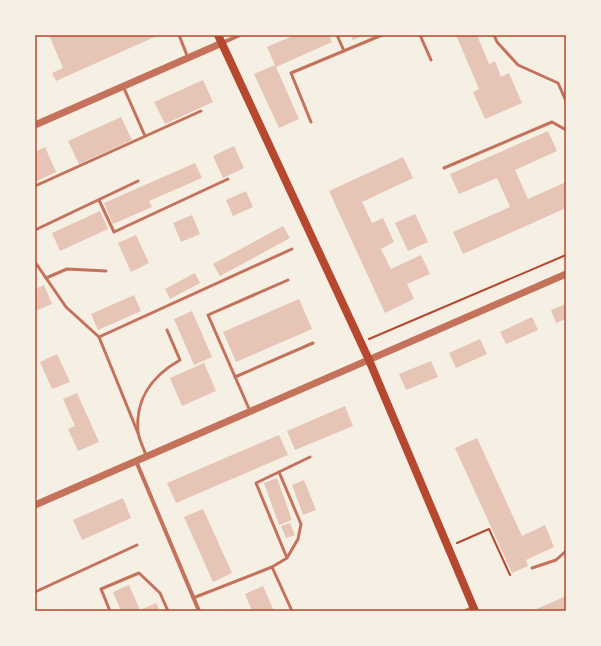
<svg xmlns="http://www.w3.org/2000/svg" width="601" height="646" font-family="Roboto,sans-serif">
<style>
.building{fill:#e6c5b7}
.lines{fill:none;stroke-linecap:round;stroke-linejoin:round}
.path{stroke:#b5482f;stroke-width:2}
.service{stroke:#c5725c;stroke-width:3}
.minor{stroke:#c5725c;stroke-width:4}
.tertiary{stroke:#c5725c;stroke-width:7}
.secondary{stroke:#b5482f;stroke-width:8}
.neatline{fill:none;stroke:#b5482f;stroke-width:1.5}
</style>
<rect width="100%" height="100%" fill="#f6efe4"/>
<!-- building -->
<g class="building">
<path d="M49,35H159L56,81L52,73L63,68Z"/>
<path d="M295,35H329L332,42L276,67L299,119L279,128L254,74L275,65L267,47Z"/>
<path d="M350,35H364L353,40Z"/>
<path d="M456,35H477L489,64L495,61L501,77L509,73L522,103L485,119L473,92L479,89Z"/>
<path d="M203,80L213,102L165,124L154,102Z"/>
<path d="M121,117L132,140L79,164L68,141Z"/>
<path d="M548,131L557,151L515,170L528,199L566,182V208L463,254L453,232L510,207L497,178L459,194L450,174Z"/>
<path d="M234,146L244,168L223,178L213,156Z"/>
<path d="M45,147L56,172L35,182V152Z"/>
<path d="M403,157L413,178L362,202L372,223L383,218L394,242L381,249L391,269L421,255L430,274L407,284L414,299L385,313L329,191Z"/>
<path d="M195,163L202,178L149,201L152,207L113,224L104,203Z"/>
<path d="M246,191L253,207L233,216L226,200Z"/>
<path d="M100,211L108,229L60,251L52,233Z"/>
<path d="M415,214L428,242L408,251L395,223Z"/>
<path d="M192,215L200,234L181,242L173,223Z"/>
<path d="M283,226L290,238L220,276L213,264Z"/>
<path d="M136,235L149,263L131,272L118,243Z"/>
<path d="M195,273L200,283L170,299L165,289Z"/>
<path d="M44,285L52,304L35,311V289Z"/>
<path d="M134,295L141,311L98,330L91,314Z"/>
<path d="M299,299L312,329L236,362L223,332Z"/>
<path d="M566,304V319L556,323L551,310Z"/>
<path d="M192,311L212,357L194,365L174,319Z"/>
<path d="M532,317L538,330L506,344L500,332Z"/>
<path d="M480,339L487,354L456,368L449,353Z"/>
<path d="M57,354L70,382L52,389L40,362Z"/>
<path d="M431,361L438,377L406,390L399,374Z"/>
<path d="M204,363L216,391L182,406L170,378Z"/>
<path d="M77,393L99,442L78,451L68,429L75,426L63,399Z"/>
<path d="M345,406L353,426L295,450L287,431Z"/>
<path d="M279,435L288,455L176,503L167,483Z"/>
<path d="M477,438L522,536L545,525L554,547L526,560L528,566L512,573L455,448Z"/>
<path d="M277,478L292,520L279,525L264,483Z"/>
<path d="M304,480L316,510L303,515L292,485Z"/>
<path d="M123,498L131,518L82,540L73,520Z"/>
<path d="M203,509L232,573L213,582L184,517Z"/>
<path d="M290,523L295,535L286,538L281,526Z"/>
<path d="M129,585L140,610L156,603L160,611H121L113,592Z"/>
<path d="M263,586L274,611H252L245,594Z"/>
<path d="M566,596V611H532Z"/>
</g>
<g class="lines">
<!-- path -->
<g class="path">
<path d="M369,339L566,255"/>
<path d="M457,543L489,529L510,575"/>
</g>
<!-- service -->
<g class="service">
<path d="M179,35L188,58"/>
<path d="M337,35L344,51"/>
<path d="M420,35L431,60"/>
<path d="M494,35L497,42L518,65L558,83L566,101"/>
<path d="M123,86L145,136"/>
<path d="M311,122L291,73L382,35"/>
<path d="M444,168L552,122L566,130"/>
<path d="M35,186L201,111"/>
<path d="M99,200L114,232L228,179"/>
<path d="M35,230L138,181"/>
<path d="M35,262L66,307L99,337L138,433"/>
<path d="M46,278L67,269L106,271"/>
<path d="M99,337L292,249"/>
<path d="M235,377L313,343"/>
<path d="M250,411L208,315L288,280"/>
<path d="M146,456C144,448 139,440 138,432C135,398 152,376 180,360L167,330"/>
<path d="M279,472L310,457"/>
<path d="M272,567L292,611"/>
<path d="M532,568L556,560L566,551"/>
<path d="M35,592L137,545"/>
<path d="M193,598L272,567L287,558L298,539L301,524L279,472L256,483L287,558"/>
<path d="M110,611L101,589L139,573L160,593L168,611"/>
<path d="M464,611L473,607"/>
</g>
<!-- minor -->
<g class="minor">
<path d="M222,43L240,35"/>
<path d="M136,461L199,611"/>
</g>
<!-- tertiary -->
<g class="tertiary">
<path d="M35,125L222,43"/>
<path d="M35,505L566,274"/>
</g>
<!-- secondary -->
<path class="secondary" d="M218,35L369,360L475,611"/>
</g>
<!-- border -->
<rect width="601" height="646" fill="none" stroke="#f6efe4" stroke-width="72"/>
<rect x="36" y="36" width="529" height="574" class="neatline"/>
</svg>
